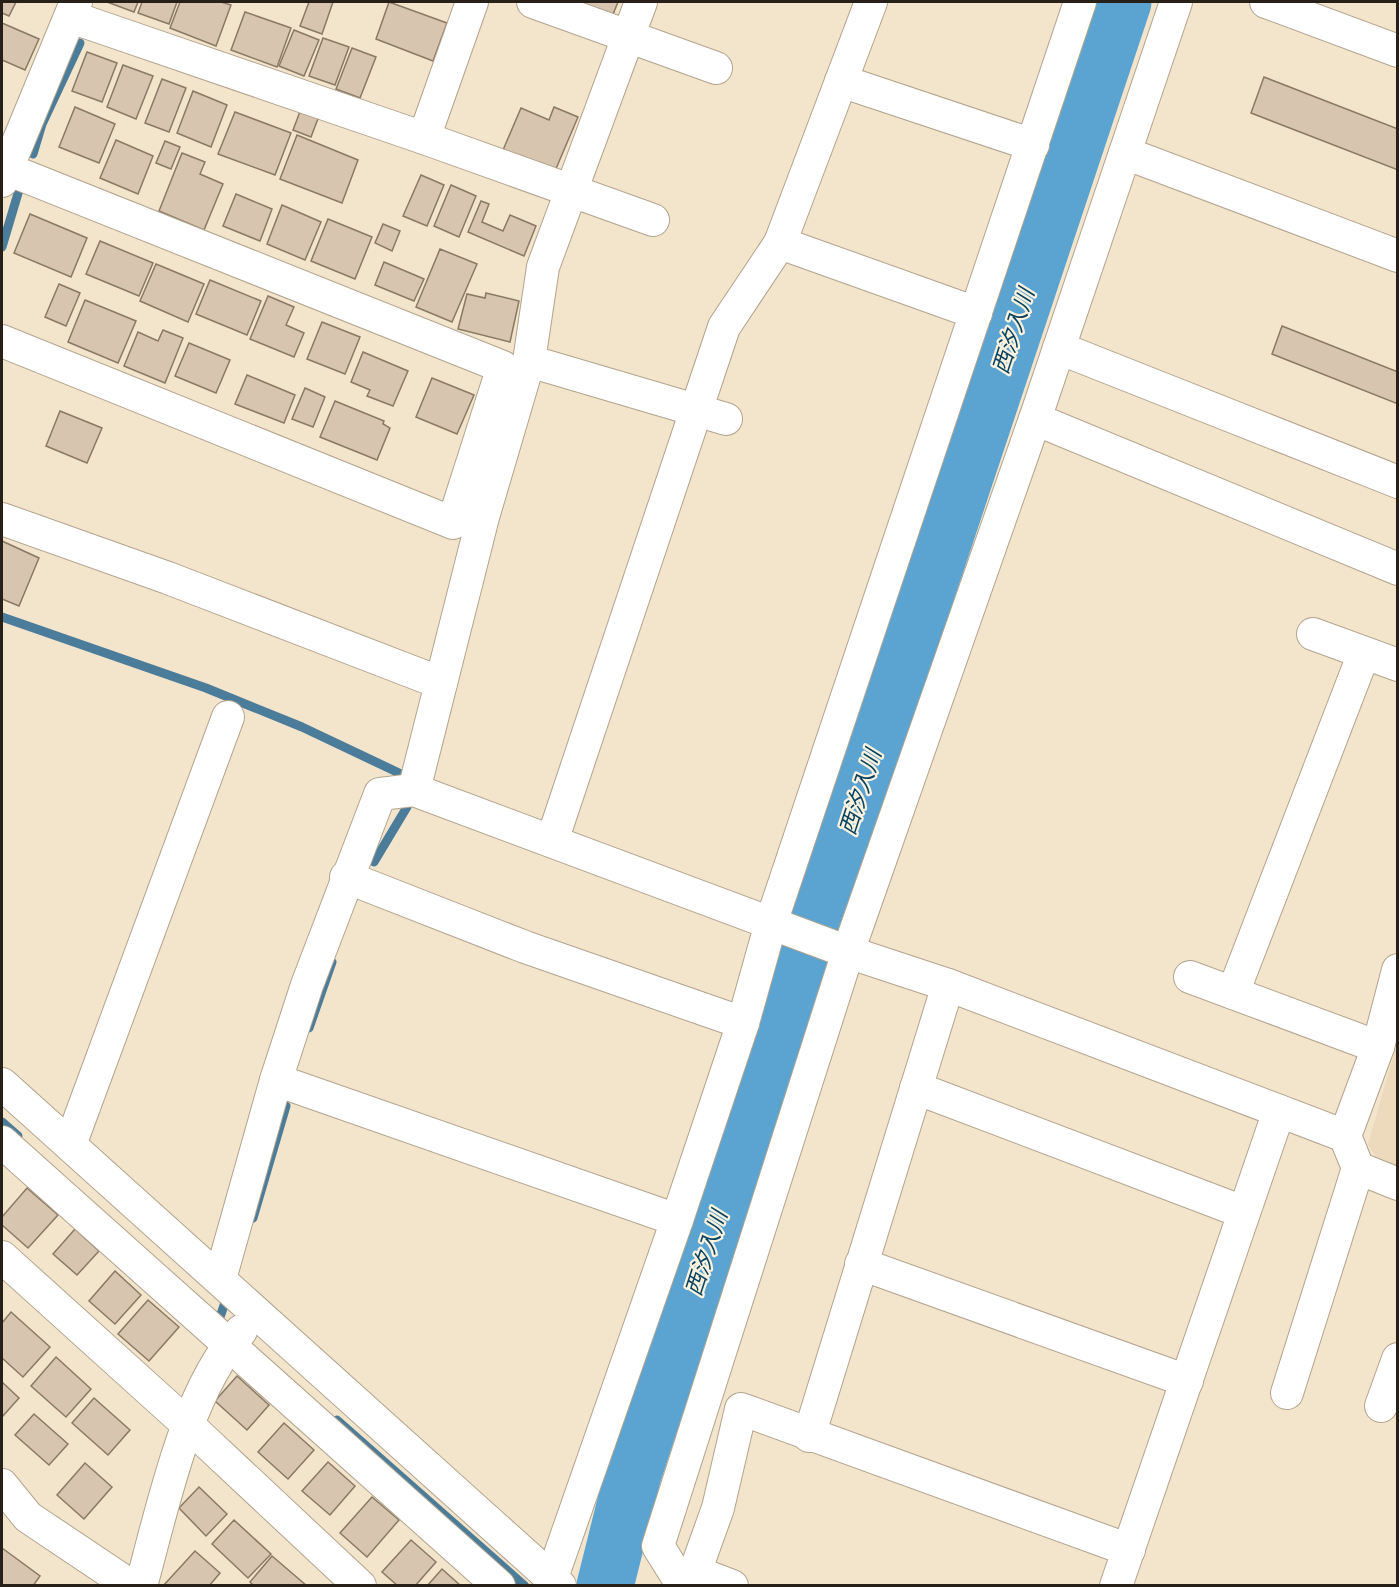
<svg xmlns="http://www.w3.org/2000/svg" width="1399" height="1587" font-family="Lora,'Noto Sans JP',serif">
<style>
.built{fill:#edd9bb}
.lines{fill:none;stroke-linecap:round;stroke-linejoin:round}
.stream{stroke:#4b7c9a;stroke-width:9}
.river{stroke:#5ba4d1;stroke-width:57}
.building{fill:#d7c5af;stroke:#897965;stroke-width:1.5}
.minor-casing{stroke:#b2a48e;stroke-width:34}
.minor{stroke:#fff;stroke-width:32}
.labels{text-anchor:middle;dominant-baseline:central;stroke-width:4.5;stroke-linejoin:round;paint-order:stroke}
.water-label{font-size:22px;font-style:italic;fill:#064362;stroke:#fef2de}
</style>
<rect width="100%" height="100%" fill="#f3e4cc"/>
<!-- built -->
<path class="built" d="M1397,1044V1166L1375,1156L1368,1144Z"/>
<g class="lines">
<!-- stream -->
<g class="stream">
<path d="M33,154L42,124L80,43"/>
<path d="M2,247L19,190"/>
<path d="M2,617L206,688L302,727L399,773L407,807L374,862"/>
<path d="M309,1028L332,962"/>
<path d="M2,1122L18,1136"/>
<path d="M253,1218L286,1106"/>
<path d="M220,1317L228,1294"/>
<path d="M337,1420L525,1586"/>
</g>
<!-- river -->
<path class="river" d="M605,1586L633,1474L1123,2"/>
</g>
<!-- building -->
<g class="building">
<path d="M2,2H16L9,16L2,13Z"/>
<path d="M107,2H138L134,12Z"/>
<path d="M142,2H177L169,24L138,13Z"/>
<path d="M180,2H221L231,5L216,46L170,28Z"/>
<path d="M309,2H333L322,34L300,26Z"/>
<path d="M389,2L447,23L433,61L376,39Z"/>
<path d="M566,2H618L611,19Z"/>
<path d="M245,12L291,28L277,67L231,50Z"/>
<path d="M2,23L39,39L25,70L2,60Z"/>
<path d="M294,30L319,40L304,76L279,66Z"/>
<path d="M323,38L349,47L335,85L309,76Z"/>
<path d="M352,48L376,57L360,98L336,89Z"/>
<path d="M87,52L117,63L102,102L72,91Z"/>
<path d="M123,65L153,76L136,119L107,107Z"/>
<path d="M1264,77L1398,129V170L1251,113Z"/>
<path d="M162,79L186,88L169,132L145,123Z"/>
<path d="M193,91L227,105L211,147L177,133Z"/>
<path d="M75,107L115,124L99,163L59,147Z"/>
<path d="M554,107L578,117L555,171L503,150L521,108L549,120Z"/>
<path d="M301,109L319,116L311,137L293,130Z"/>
<path d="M235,112L291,133L275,175L218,154Z"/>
<path d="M297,135L358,160L342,203L280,179Z"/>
<path d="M116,140L153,156L138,194L100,178Z"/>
<path d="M165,141L180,147L171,169L156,163Z"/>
<path d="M182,153L205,162L200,174L223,184L204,230L159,211Z"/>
<path d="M421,175L444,185L427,226L403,216Z"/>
<path d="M451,185L476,196L459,237L434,226Z"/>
<path d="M236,194L272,209L260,241L223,226Z"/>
<path d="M481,201L489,204L482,222L503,231L510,215L536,226L524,256L468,232Z"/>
<path d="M282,205L321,222L305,260L267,244Z"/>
<path d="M30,214L87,238L71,277L14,253Z"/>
<path d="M328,219L372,237L355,279L311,261Z"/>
<path d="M383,224L400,231L392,251L375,243Z"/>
<path d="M100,241L153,263L139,296L86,274Z"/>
<path d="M440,249L477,264L452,322L416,307Z"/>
<path d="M384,262L424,279L414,301L375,285Z"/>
<path d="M156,264L204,284L188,322L140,301Z"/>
<path d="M210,280L261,301L247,335L196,314Z"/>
<path d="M59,284L80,293L66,326L45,317Z"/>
<path d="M486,293L519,301L510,342L458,329L467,294L485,298Z"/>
<path d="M268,296L294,307L286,325L304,333L294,357L250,339Z"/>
<path d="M85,300L136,321L118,363L68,342Z"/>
<path d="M322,322L360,337L345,374L307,359Z"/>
<path d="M1282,326L1398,372V404L1272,354Z"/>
<path d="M163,330L183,338L165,383L124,366L138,332L158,341Z"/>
<path d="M189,343L230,360L216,393L175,376Z"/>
<path d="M363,352L408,371L393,406L367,396L370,390L351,382Z"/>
<path d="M247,375L295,395L284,423L235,404Z"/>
<path d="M432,378L474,395L457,434L416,417Z"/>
<path d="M305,388L325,397L313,427L292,419Z"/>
<path d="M335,401L384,421L383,424L390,428L377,460L320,437Z"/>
<path d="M60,411L102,428L87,463L46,446Z"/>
<path d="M2,541L39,558L19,606L2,599Z"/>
<path d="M27,1188L58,1215L28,1248L2,1225V1217Z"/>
<path d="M75,1229L99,1251L77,1275L53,1254Z"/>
<path d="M115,1271L141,1295L115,1324L89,1301Z"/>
<path d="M148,1300L179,1327L149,1361L118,1334Z"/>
<path d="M11,1312L50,1347L23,1377L2,1358V1323Z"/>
<path d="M56,1357L91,1389L66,1417L31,1386Z"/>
<path d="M237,1376L269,1405L247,1430L215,1401Z"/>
<path d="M2,1382L19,1398L2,1417Z"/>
<path d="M94,1398L130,1430L108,1455L72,1423Z"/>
<path d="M34,1414L68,1444L49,1465L15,1435Z"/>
<path d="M284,1423L314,1450L288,1479L258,1452Z"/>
<path d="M328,1462L355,1486L330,1515L302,1491Z"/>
<path d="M85,1463L112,1487L84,1519L57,1495Z"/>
<path d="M199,1487L227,1514L206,1536L179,1508Z"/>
<path d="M372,1497L399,1520L367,1557L340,1533Z"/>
<path d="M234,1520L271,1554L248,1578L212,1544Z"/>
<path d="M411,1540L436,1562L415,1586H398L382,1572Z"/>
<path d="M2,1548L40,1576L33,1586H2Z"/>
<path d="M195,1551L220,1573L209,1586H163Z"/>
<path d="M272,1556L307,1586H254L250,1582Z"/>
<path d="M442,1569L461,1586H427Z"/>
</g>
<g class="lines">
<!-- minor casing -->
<g class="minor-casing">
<g id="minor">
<path d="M533,2L716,68"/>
<path d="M1266,2L1398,51"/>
<path d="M71,17L424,138L653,220"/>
<path d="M841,81L1033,145"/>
<path d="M424,138L472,2"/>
<path d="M1125,153L1398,256"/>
<path d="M2,167L503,367L453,523L2,341"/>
<path d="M2,181L76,2"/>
<path d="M780,243L976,313"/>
<path d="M1059,348L1398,482"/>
<path d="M529,361L726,419"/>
<path d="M1035,419L1398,569"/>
<path d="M2,519L168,578L441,683"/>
<path d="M1313,634L1398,665"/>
<path d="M414,790L483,517L529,361L543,267L641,2"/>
<path d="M552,841L724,327L780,243L871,2"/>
<path d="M346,877L525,947L743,1023"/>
<path d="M1398,970L1378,1047L1345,1136L1358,1168L1398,1184"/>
<path d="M1190,977L1378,1047"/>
<path d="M1233,993L1364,653"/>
<path d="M276,1080L677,1220"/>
<path d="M2,1084L560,1586"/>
<path d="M916,1088L1243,1212"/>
<path d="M2,1142L499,1586"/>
<path d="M70,1145L228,717"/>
<path d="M2,1257L187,1424L360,1586"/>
<path d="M861,1264L1187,1381"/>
<path d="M220,1279L276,1080L307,985L380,794L414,790L848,952L948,985L1345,1136"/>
<path d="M1287,1393L1358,1168"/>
<path d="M1381,1406L1398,1359"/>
<path d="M809,1436L948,985"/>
<path d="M2,1485L28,1517L131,1586"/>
<path d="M695,1572L732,1586"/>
<path d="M141,1586C163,1507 186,1391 241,1331"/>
<path d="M549,1586L677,1220L743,1023L771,923L1080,2"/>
<path d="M683,1586L658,1546L848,952L1035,419L1176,2"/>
<path d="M690,1586L718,1508L741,1409L1129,1550"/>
<path d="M1116,1586L1279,1111"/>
</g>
</g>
<!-- minor -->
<use href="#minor" class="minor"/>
</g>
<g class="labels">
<!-- water labels -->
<g class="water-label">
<text transform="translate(1013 331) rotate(-72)">西汐入川</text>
<text transform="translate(860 792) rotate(-72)">西汐入川</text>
<text transform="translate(706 1253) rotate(-72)">西汐入川</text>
</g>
</g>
<!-- border -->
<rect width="1399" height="1587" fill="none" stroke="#262018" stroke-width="6"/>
</svg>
